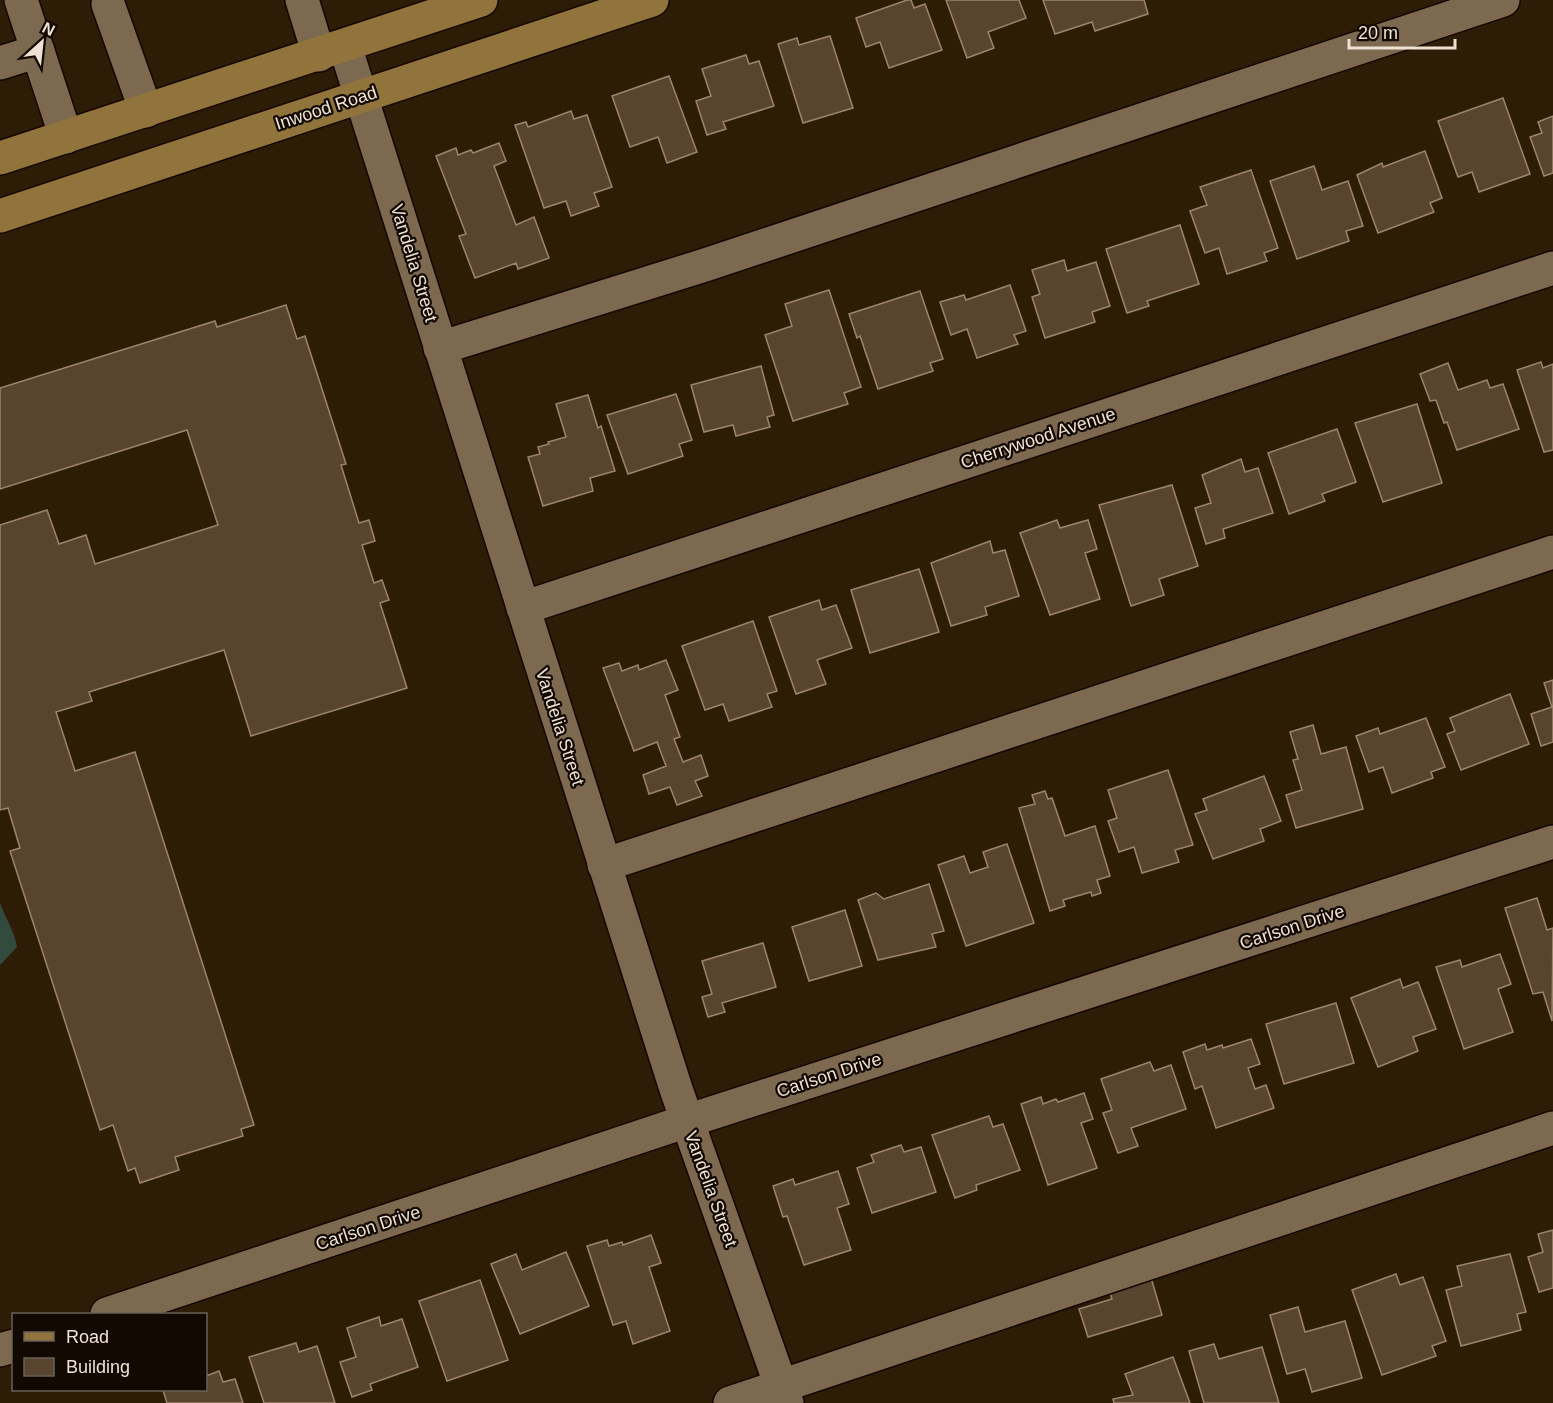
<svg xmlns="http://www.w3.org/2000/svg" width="1553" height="1403" font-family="Helvetica,sans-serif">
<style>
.green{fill:#334b3f}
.building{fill:#59452f;stroke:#9b856c;stroke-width:1.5}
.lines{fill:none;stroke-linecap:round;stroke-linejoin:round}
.minor-casing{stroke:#160600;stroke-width:36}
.major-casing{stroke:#160600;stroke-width:36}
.minor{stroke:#7d6850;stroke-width:33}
.major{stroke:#90743c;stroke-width:33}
.labels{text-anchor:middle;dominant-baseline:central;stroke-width:4.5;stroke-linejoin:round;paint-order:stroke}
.street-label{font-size:18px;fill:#efe2d5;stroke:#110902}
</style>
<rect width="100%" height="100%" fill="#2e1d06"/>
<!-- green -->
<path class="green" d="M0,903C5,917 15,933 17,947L0,965Z"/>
<!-- building -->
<g class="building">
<path d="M907,0H911L914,8L925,4L942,50L889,68L880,42L866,47L856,18Z"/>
<path d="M946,0H1019L1026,18L988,32L994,48L967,58Z"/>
<path d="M1043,0H1144L1148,14L1095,31L1092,22L1055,34Z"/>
<path d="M830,36L853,108L803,123L778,44L797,38L799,45Z"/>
<path d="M746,55L749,64L759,61L774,106L723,122L726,129L707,135L696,101L711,96L702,69Z"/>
<path d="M669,76L697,152L667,163L658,137L630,147L612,96Z"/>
<path d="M1503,98L1530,174L1479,192L1472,172L1458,177L1438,121Z"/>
<path d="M571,111L574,119L587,115L612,187L594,193L599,206L571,216L566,201L544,208L515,125L526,122L528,127Z"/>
<path d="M1553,116V173L1544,176L1530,137L1542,133L1538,122Z"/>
<path d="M499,143L506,161L494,166L516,225L534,217L549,258L518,269L516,263L475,278L459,236L466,234L436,156L456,148L458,155L471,150L473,153Z"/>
<path d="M1425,151L1442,198L1430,203L1434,212L1378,233L1357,175L1382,163L1383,167Z"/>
<path d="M1314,166L1322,190L1348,181L1363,226L1346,231L1349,241L1297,259L1270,181Z"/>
<path d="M1251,170L1278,248L1264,253L1267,261L1227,274L1219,248L1205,253L1190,211L1207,205L1200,187Z"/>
<path d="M1180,225L1199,284L1147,301L1149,306L1127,313L1106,249Z"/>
<path d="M1064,260L1067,271L1096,262L1110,306L1092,312L1095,322L1045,338L1032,297L1040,294L1032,270Z"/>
<path d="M1010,285L1026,331L1014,335L1018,344L977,358L967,329L951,335L940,302L964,295L966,300Z"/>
<path d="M829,290L861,387L844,393L848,404L793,421L765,335L792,326L785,304Z"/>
<path d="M920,291L943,359L930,363L933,371L878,389L860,336L857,338L849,314Z"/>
<path d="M286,305L297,339L305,336L346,464L341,465L359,523L369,520L375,541L362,545L374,583L382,580L389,600L380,603L407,688L251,736L224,650L89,692L92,701L56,712L75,771L135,752L254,1125L241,1129L243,1136L175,1157L179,1170L140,1183L135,1168L128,1171L113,1125L100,1130L10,851L20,848L8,808L0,810V525L47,510L59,544L86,535L95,564L218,525L187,430L0,489V388L215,321L217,327Z"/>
<path d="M1541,362L1543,368L1553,364V450L1544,452L1517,370Z"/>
<path d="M1448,363L1458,390L1487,380L1490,388L1503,384L1519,429L1457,450L1447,422L1444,423L1436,400L1430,401L1420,374Z"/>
<path d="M761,366L774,415L767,417L770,427L736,436L733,425L704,432L691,385Z"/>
<path d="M676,394L692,440L679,444L683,456L628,474L607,415Z"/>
<path d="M588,395L598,428L601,426L615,471L590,478L593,491L543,506L528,457L540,454L538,447L549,444L548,442L566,437L556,404Z"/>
<path d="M1417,404L1442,483L1383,502L1355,423Z"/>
<path d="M1337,429L1356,482L1322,494L1325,501L1289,514L1268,453Z"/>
<path d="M1241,459L1245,472L1258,468L1273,513L1223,529L1225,538L1206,544L1195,508L1211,503L1202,475Z"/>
<path d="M1172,485L1198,566L1159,579L1164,595L1131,606L1099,505Z"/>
<path d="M1057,520L1060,528L1088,520L1097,549L1085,553L1100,599L1050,615L1020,533Z"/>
<path d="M990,541L993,553L1005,550L1019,596L985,607L987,615L951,626L931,563Z"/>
<path d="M919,569L939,632L870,653L851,590Z"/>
<path d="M819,600L822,610L836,605L852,648L817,660L826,684L796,694L769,617Z"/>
<path d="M753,621L777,691L767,694L772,707L729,721L723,704L705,710L682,646Z"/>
<path d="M666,660L678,690L665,695L680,737L674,739L683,762L701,755L708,776L695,781L702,796L677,805L670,787L649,794L643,775L666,766L657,742L634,751L603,668L619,663L622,671L638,665L639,670Z"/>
<path d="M1553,680V742L1541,746L1531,714L1552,707L1544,683Z"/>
<path d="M1510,694L1529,744L1461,770L1447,734L1455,731L1450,718Z"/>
<path d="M1426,718L1445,767L1431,772L1433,778L1392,793L1383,767L1369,772L1356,736L1378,728L1380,734Z"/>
<path d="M1313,725L1321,754L1346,747L1363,809L1296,828L1286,795L1302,790L1293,760L1298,759L1290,732Z"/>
<path d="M1168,770L1193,845L1175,850L1179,862L1142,873L1134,847L1119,852L1108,821L1117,818L1108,790Z"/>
<path d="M1264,776L1281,821L1260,829L1264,841L1213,859L1195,814L1207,810L1203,799Z"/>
<path d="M1045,791L1048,799L1052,798L1065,836L1095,826L1110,876L1097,880L1101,893L1092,896L1091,892L1063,900L1065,906L1050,911L1019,808L1035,804L1032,795Z"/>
<path d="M1007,844L1034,923L966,946L938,865L964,856L970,873L988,867L983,852Z"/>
<path d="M929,884L944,931L932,934L936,947L878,960L858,900L876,893L884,899Z"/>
<path d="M1537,898L1547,930L1553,928L1552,1021L1543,992L1533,994L1505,908Z"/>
<path d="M845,910L862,966L809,981L792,927Z"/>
<path d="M763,943L776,987L722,1003L725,1012L708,1017L702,997L712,994L702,961Z"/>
<path d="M1500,954L1511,984L1498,989L1513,1032L1464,1049L1436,967L1460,960L1462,967Z"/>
<path d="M1400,979L1403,988L1418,982L1436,1029L1413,1037L1418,1051L1378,1067L1351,998Z"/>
<path d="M1336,1003L1354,1063L1284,1084L1266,1024Z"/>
<path d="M1251,1039L1260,1064L1248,1068L1255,1089L1266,1085L1274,1108L1216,1128L1202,1086L1195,1089L1183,1052L1205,1044L1207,1050L1222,1045L1223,1048Z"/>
<path d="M1150,1062L1154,1071L1171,1065L1186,1109L1131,1128L1138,1146L1118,1153L1103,1113L1112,1110L1101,1079Z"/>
<path d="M1084,1093L1093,1119L1081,1123L1097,1168L1048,1185L1021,1104L1041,1097L1043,1104L1056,1099L1058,1102Z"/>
<path d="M989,1116L993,1127L1003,1124L1020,1170L976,1185L977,1190L955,1198L932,1135Z"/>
<path d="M901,1145L904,1152L921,1147L936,1192L872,1213L857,1168L874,1162L871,1155Z"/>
<path d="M838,1171L849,1204L837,1208L851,1250L804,1265L787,1216L783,1217L773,1186L793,1179L795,1185Z"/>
<path d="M1553,1230V1288L1539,1292L1528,1257L1543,1252L1538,1234Z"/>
<path d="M651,1235L661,1263L649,1267L670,1331L633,1344L626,1321L613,1325L587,1246L607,1240L609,1246L622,1242L623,1245Z"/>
<path d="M566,1252L589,1306L520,1334L491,1264L516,1254L522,1270Z"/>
<path d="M1510,1254L1526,1312L1517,1314L1521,1330L1461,1346L1446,1290L1462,1286L1457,1266Z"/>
<path d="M1149,1271L1162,1315L1088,1337L1079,1309L1112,1299L1107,1283Z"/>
<path d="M1396,1274L1400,1285L1423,1277L1446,1341L1432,1346L1436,1356L1382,1375L1352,1290Z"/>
<path d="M480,1280L508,1360L447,1381L419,1301Z"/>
<path d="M1298,1307L1305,1332L1345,1321L1362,1378L1312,1392L1305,1369L1287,1374L1270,1315Z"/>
<path d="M379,1317L381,1326L402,1319L418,1367L370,1384L372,1390L352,1397L340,1362L356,1357L347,1328Z"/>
<path d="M296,1343L299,1352L317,1346L335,1403H264L249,1357Z"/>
<path d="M1214,1344L1219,1359L1262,1347L1279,1403H1204L1189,1351Z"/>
<path d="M1173,1357L1190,1403H1114L1113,1399L1133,1395L1125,1374Z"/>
<path d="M219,1371L223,1382L235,1379L243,1403H167L163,1390H206V1376Z"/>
</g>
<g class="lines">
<!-- minor casing -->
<g class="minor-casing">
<g id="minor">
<path d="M21,0L66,137"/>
<path d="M302,0L319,55"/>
<path d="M108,4L146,111"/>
<path d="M345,46L676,1089L787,1403"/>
<path d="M0,63L38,51"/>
<path d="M440,348L705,265L1503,0"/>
<path d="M523,608L1553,268"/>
<path d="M604,865L1553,552"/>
<path d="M107,1314L687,1121L1553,842"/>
<path d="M0,1350L14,1346"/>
<path d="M730,1403L1553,1128"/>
</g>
</g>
<!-- major casing -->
<g class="major-casing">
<g id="major">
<path d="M0,158L481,0"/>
<path d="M0,216L652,0"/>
</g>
</g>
<!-- minor -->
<use href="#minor" class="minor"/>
<!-- major -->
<use href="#major" class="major"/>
</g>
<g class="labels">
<!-- street labels -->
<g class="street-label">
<text transform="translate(326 108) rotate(-18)">Inwood Road</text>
<text transform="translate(414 263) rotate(73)">Vandelia Street</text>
<text transform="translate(1038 438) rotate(-18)">Cherrywood Avenue</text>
<text transform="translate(560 727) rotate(72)">Vandelia Street</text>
<text transform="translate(1292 927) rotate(-18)">Carlson Drive</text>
<text transform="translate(829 1075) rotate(-18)">Carlson Drive</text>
<text transform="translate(711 1189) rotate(70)">Vandelia Street</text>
<text transform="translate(368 1228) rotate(-18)">Carlson Drive</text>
</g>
</g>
<!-- legend -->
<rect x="12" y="1313" width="195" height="78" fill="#110902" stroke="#6a6056" stroke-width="1.5"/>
<rect x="24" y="1332" width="30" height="9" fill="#90743c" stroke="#6a6056" stroke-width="1.5"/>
<text x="66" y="1343" font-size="18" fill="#efe2d5">Road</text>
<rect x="24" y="1358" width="30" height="18" fill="#59452f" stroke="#6a6056" stroke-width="1.5"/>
<text x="66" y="1373" font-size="18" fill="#efe2d5">Building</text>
<!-- north arrow -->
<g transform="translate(42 42) rotate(27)" stroke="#110902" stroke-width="4.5" paint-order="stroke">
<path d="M0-4.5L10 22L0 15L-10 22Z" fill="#efe2d5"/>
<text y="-9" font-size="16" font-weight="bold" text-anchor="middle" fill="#efe2d5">N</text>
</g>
<!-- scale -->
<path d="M1349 39v9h106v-9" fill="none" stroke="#efe2d5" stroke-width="3"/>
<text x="1358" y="39" font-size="18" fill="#efe2d5" stroke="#110902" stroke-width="4.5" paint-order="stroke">20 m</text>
</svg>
